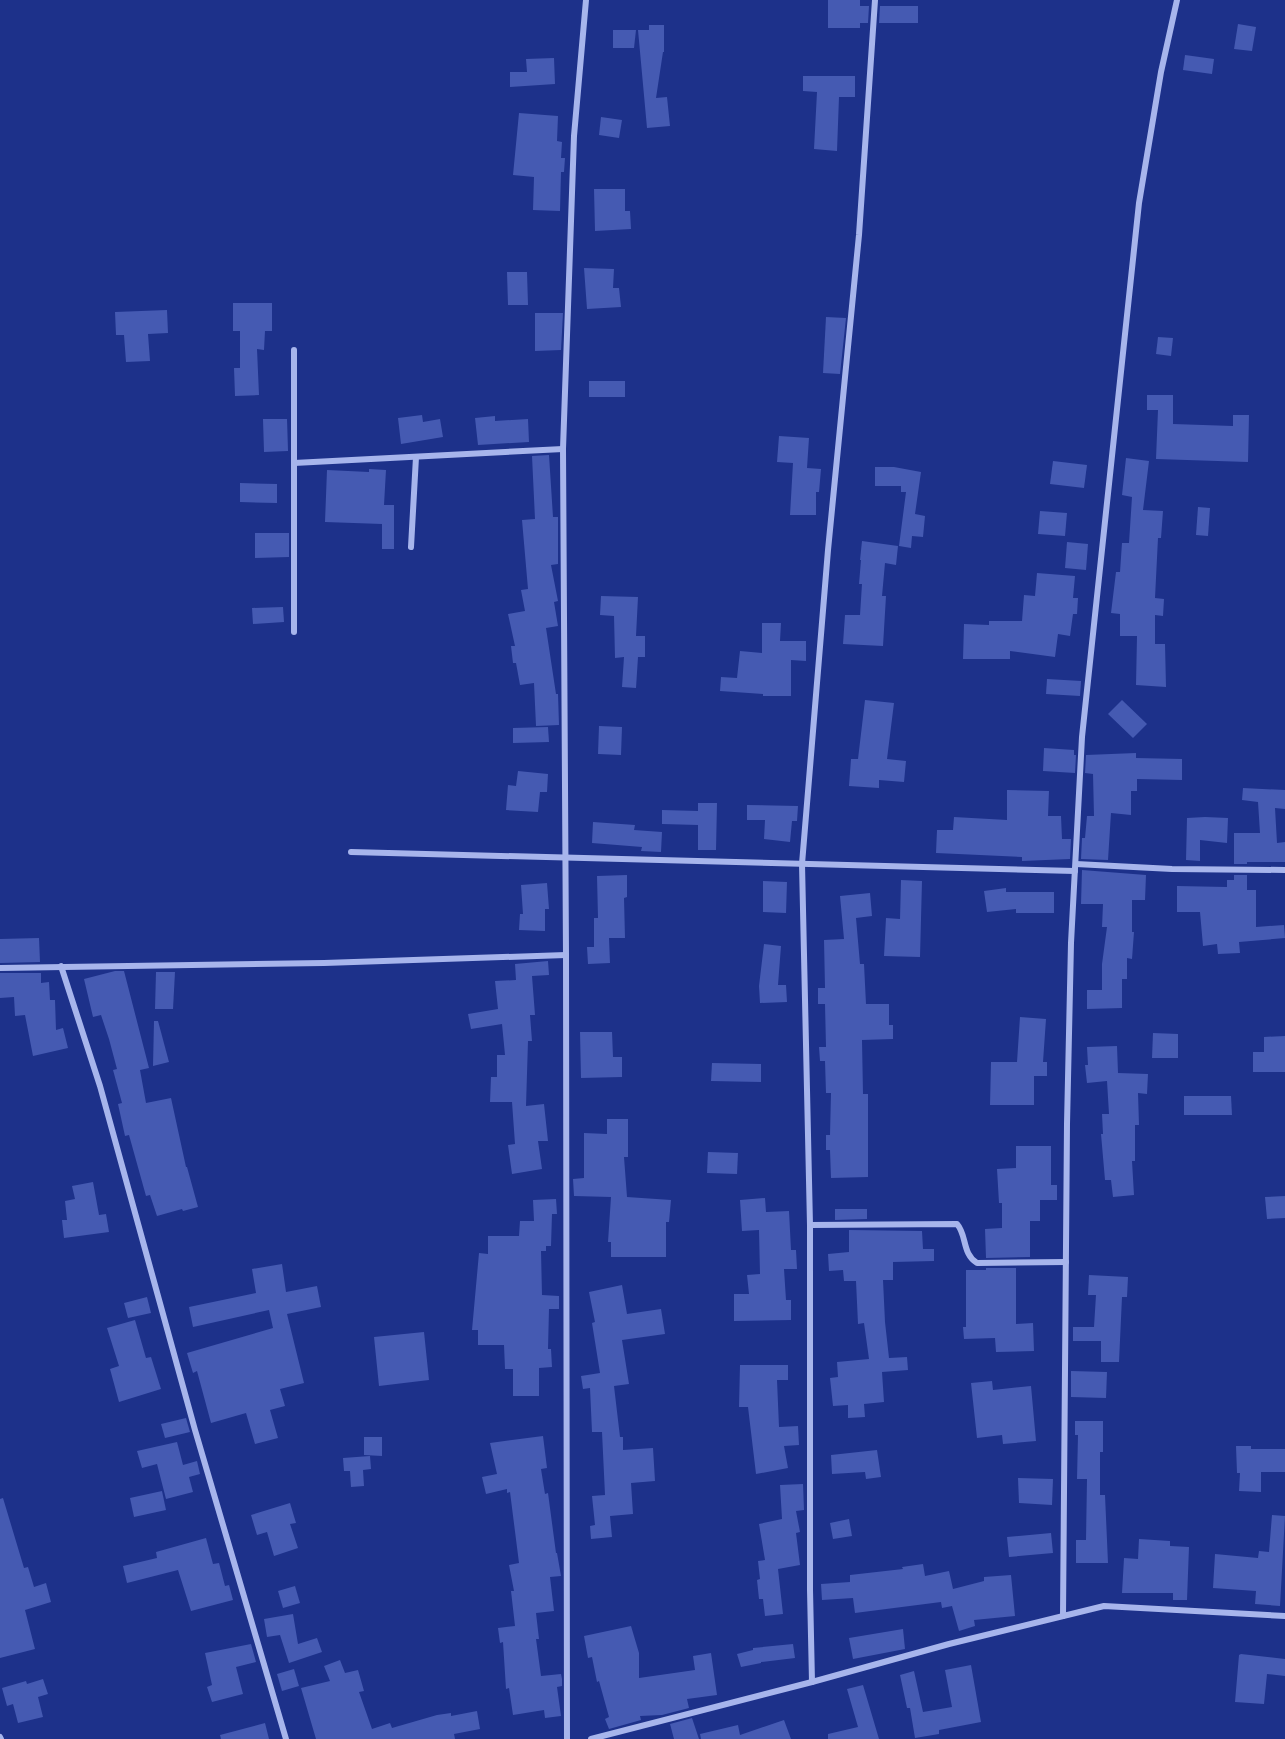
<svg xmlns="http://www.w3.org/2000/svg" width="1285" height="1739" font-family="'Nunito Sans',sans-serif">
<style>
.building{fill:#455ab2}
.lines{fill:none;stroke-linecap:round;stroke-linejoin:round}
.minor{stroke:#a7b5ec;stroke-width:6}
</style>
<rect width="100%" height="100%" fill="#1d318a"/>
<!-- building -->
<g class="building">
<path d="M828,0H860V6H869L868,23H860V28H828Z"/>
<path d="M880,6H918V23H879Z"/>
<path d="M1238,24L1256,27L1252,51L1234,49Z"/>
<path d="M649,25H664V52H663L656,98L667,97L670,126L647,128L638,30H649Z"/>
<path d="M613,30H636L634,48H613Z"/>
<path d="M1185,55L1214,59L1212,74L1183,70Z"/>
<path d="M554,58L555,84L510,87V72H527L526,59Z"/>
<path d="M803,76H855V97H839L837,151L814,149L817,92L803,91Z"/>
<path d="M519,113L558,116L557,141L562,142L561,158H565L564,172H561L560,211L533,210L534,177L513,175Z"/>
<path d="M601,117L622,120L619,138L599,135Z"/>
<path d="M594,189H625V211H630L631,229L595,231Z"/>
<path d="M584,268L614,269L613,288H619L621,307L587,309Z"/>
<path d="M507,272H527L528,305H508Z"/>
<path d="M233,303H272V331H265L264,350L257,349L259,395L235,396L234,368H240V331H233Z"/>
<path d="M167,310L168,333L148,334L150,361L126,362L124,335H116L115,312Z"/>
<path d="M535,313H563L561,350L535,351Z"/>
<path d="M826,317L846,318L840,374L823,373Z"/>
<path d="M1158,337L1173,338L1171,356L1156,354Z"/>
<rect x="589" y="381" width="36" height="16"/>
<path d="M1147,395H1173V424L1233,426V415H1249L1248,462L1156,459L1158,410H1147Z"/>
<path d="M422,415L423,422L440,419L443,437L401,444L398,418Z"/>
<path d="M495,416V421L528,419L529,442L478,445L475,418Z"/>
<path d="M263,419H287L288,451L264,452Z"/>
<path d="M779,436L809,438L807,468L821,469L819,492H816V515H790L793,463L777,462Z"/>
<path d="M549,455L553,517H558V564L551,565L558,601L554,602L558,626L546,628L556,694H558L559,725L536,726L534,683L520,685L516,663H513L511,646H515L508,614L525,611L521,590L528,589L522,520L535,519L532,456Z"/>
<path d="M1126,458L1149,461L1143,510L1163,511L1161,538H1158L1155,598L1164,599L1163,616L1155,615V644H1165L1166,687L1136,685L1137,636H1120V614L1111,613L1116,572H1120L1122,543H1129L1132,497L1122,495Z"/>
<path d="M1053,461L1087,465L1084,488L1050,484Z"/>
<path d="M875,467H894L921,472L915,514L925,516L923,537L912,536L911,548L899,546L906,492H901V486H875Z"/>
<path d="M369,469L386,470L384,505H394V549H382V524L325,522L327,470L369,472Z"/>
<path d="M240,483L277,484V503L240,502Z"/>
<path d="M1198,507L1210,508L1208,536L1196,535Z"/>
<path d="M1040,511L1067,513L1065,536L1038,534Z"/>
<path d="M255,533H289V557L255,558Z"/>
<path d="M862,541L898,546L896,565L885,563L882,596H886L883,646L843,644L845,615H860L862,584H859L861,560H860Z"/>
<path d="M1067,542L1088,544L1086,570L1065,568Z"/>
<path d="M1037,573L1075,576L1073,598H1078L1077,614H1073L1070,636L1058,634L1055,657L1010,651V659H963L964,624L989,625V621H1022L1024,595L1035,596Z"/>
<path d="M601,596L638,597L636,636H645V657H638L636,688L622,687L624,657L615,658L614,616L600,615Z"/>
<path d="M283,607L284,622L253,624L252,608Z"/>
<path d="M762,623H781L780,641H806V661L791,660V696H763V694L720,691L721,677L737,678L740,651L762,653Z"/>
<path d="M1047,679L1081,681L1080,696L1046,694Z"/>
<path d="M865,700L894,703L887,759L906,761L904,782L879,780V788L849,786L851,759H858Z"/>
<path d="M1122,700L1147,724L1133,738L1108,714Z"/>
<path d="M599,726L622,727L621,755L598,754Z"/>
<path d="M548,727L549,742L513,743V728Z"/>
<path d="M1044,748L1074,750V755H1076L1075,773L1043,771Z"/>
<path d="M1136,753V758L1182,759V780L1137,779V791H1131V815L1111,813L1108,860L1081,859L1082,838H1085L1087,816H1094L1093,774L1085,773L1086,755Z"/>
<path d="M518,771L548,774L547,792H540L538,812L506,810L508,785L516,786Z"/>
<path d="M1243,788L1285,790V809L1275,808L1277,843L1285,842V862H1247V864H1234V833H1260L1258,802L1242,800Z"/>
<path d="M1007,790L1049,791L1048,816H1061L1062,839H1071L1070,859L1022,861V857L936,853L937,830H953L954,817L1007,820Z"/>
<path d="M698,803H717L716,850H698V825L662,824V810L698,811Z"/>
<path d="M747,805L798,806L797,821H792L790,842L764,839L765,820H747Z"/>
<path d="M1205,817L1228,818L1227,843L1200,840V861L1186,860L1187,818Z"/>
<path d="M593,822L635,825L634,830L662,832L661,852L641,851L642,847L592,843Z"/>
<path d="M1082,870L1146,875L1145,900H1132V932H1134L1132,959L1127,958V979H1122V1008L1087,1009V990H1102V964L1107,927H1102L1103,904H1081Z"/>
<path d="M627,875V897L624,898L625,938H609L610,963L588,964L587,947H594V918H598L597,876Z"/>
<path d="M1234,875H1247V890H1256V927L1284,925L1285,938L1239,942L1240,953L1218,954L1217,944L1203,946L1200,912H1177V886L1227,887V880H1234Z"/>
<path d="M901,880L922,881L920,957L884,956L886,918L900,919Z"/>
<path d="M763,881L787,882L786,913L763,912Z"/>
<path d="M547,883L549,909H545V931L519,930L520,914H523L521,885Z"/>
<path d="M1006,888V892H1054V913H1016V909L987,912L984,891Z"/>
<path d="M870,893L872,916L856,918L860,964H864L866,1004H889V1025H893V1039L862,1040L863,1094H868V1177L831,1178L830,1150H826V1135H830L831,1093H826L825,1061H820L819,1047H826L825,1004H818V988H825L824,940L844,939L840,896Z"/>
<path d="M39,938L40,962L0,963V939Z"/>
<path d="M764,944L781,946L778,985H786L787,1002L760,1003L759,986Z"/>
<path d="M548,961L549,975L532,976L535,1015H530L532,1041H528L526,1106L544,1104L548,1141H538L542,1169L512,1174L508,1145L515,1144L512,1102H490L491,1077H497V1055H505L502,1024L471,1029L468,1014L498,1009L495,981L516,980L515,964Z"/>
<path d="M115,971H124L149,1068L140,1070L146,1103L171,1098L186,1167H187L198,1207L183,1211L182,1209L157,1216L150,1195L146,1196L129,1135L125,1136L118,1104L122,1103L113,1070L117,1069L109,1039L101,1015L93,1017L84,979Z"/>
<path d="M156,972H175L173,1009H155Z"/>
<path d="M0,973H41V983L49,982L50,1000H55L56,1030L63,1028L68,1048L33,1056L25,1015L15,1016L14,997L0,998Z"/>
<path d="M1020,1017L1046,1019L1043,1062H1047V1076H1034V1105H990L991,1062H1017Z"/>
<path d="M154,1021H158L169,1062L153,1066Z"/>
<path d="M580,1032H612L613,1057H622V1077L581,1078Z"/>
<path d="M1153,1033L1178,1034V1058H1152Z"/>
<path d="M1285,1036V1072H1253V1052H1264V1037Z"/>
<path d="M1117,1046L1118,1073L1148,1074L1147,1094L1138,1093L1139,1125H1135V1161H1132L1134,1195L1113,1197L1111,1180H1105L1101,1134H1103L1102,1114H1109L1107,1081L1087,1083L1085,1065H1088L1087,1047Z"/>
<path d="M712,1063L761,1064V1082L711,1081Z"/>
<path d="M1184,1096H1231L1232,1115H1184Z"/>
<path d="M607,1119H628V1157H624L627,1197L671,1200L669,1222H666V1257H611V1242H608L611,1197L574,1196L573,1179L584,1178V1133L607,1134Z"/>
<path d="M1016,1146H1051V1185H1057V1200H1040V1221H1030V1257L986,1258L985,1229L1002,1228V1203H999L997,1169L1016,1168Z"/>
<path d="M708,1152L738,1153L737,1174L707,1173Z"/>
<path d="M93,1182L99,1215L106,1214L109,1232L64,1238L62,1220H67L65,1201L75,1199L72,1186Z"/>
<path d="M1285,1196V1218L1267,1219L1265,1197Z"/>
<path d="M765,1198L766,1212L789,1211L791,1250H796L797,1269H784L786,1300H791V1320L734,1321V1294H749L747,1275L760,1274L759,1230L742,1231L740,1200Z"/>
<path d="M556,1199L557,1214H552L551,1246H546V1251H541L542,1295L559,1296V1309H549L548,1349H551L552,1367L539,1368V1396H513V1369H505L504,1345H478V1330H472L479,1253L488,1254V1236H519L520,1221H534L533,1200Z"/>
<path d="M835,1209H867V1219L835,1220Z"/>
<path d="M849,1230L922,1231L923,1249H934V1261L893,1262V1280H883L885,1322L889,1358L907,1357L908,1370L882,1372L884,1402L864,1404L865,1417L848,1418V1405L833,1406L830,1378L838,1377L837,1362L869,1359L864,1323L858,1324L856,1281H844L843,1270L829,1271L828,1254L849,1252Z"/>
<path d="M282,1264L286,1292L317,1286L321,1307L287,1314L304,1383L280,1389L285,1406L270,1410L278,1438L255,1444L246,1413L211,1423L197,1371L193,1373L187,1353L273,1328L269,1310L193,1327L189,1307L256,1293L252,1269Z"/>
<path d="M986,1268H1016V1324L1033,1323L1034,1351L996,1352L995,1338L964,1339L963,1327H966V1270H986Z"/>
<path d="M1089,1275L1128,1277L1127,1297H1122L1119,1362H1101V1341H1073V1327H1094L1096,1295H1088Z"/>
<path d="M622,1285L627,1314L661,1309L665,1334L622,1340L629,1384L614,1386L620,1437H623V1450L653,1448L655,1481L631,1483L633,1514L610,1516L612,1537L591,1539L590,1526L595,1525L592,1496L605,1495L602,1432H592L590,1388L583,1389L581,1376L600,1373L592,1323L595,1322L589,1292Z"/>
<path d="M147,1297L151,1313L128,1318L124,1303Z"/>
<path d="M135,1320L146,1358L151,1357L161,1389L119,1402L110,1369L119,1366L107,1328Z"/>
<path d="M424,1332L429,1380L379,1386L374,1337Z"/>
<path d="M740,1365H788V1380H777L779,1427L798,1426L799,1445L784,1446L788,1468L756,1474L748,1407H739Z"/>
<path d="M1071,1371L1107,1372L1106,1398L1071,1397Z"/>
<path d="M992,1381L993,1390L1031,1386L1036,1441L1003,1444L1002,1435L977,1438L971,1383Z"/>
<path d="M186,1418L190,1432L165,1438L161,1424Z"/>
<path d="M1075,1421H1103V1452H1100V1495H1105L1108,1563H1076V1540H1086L1087,1479H1077L1078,1435H1075Z"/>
<path d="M543,1436L547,1468L541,1469L545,1494L548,1493L556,1553H557L561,1576L550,1577L554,1611L536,1613L539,1639H536L541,1676L561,1674L562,1679V1686L557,1687L561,1716L545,1718L544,1710L513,1715L509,1688L506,1689L503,1642L500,1643L498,1628L515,1626L511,1591H514L509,1565L519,1563L510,1492L507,1493V1489L486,1494L482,1477L497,1474L490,1443Z"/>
<path d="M364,1437H382V1456L364,1455Z"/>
<path d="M177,1442L183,1465L197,1461L200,1474L189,1477L193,1492L166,1499L157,1464L142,1468L137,1451Z"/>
<path d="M1236,1446H1251V1449H1285V1472H1261V1492L1239,1491L1240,1473H1237Z"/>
<path d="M877,1450L881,1477L866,1479L865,1472L832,1474L831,1455Z"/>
<path d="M370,1456L371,1469L363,1470L364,1486L351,1487L350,1471H344L343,1458Z"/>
<path d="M1018,1478L1053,1479L1052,1505L1019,1503Z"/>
<path d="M803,1484L804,1510L796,1511L800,1532L796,1533L800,1565L778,1569L783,1614L765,1616L763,1599H759L757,1580L760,1579L758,1561L765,1560L759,1524L782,1519L780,1485Z"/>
<path d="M162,1491L166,1510L134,1517L130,1498Z"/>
<path d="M3,1498L24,1568L28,1567L34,1587L46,1583L51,1602L25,1610L35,1649L0,1658V1499Z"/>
<path d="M290,1503L296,1523L290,1524L298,1548L274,1556L267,1532L257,1535L251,1515Z"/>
<path d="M1272,1515L1285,1516L1280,1606L1255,1604L1256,1591L1213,1588L1215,1554L1258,1558L1259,1551L1269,1552Z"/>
<path d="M849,1519L852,1536L833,1539L830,1523Z"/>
<path d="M1051,1533L1053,1553L1009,1557L1007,1537Z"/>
<path d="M206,1538L213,1564L219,1563L225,1586L229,1585L233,1600L191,1611L178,1570L127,1583L123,1566L157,1558L156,1552Z"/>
<path d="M1139,1539L1170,1541V1546L1189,1547L1187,1600H1173V1593H1122L1124,1558L1138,1559Z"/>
<path d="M923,1564L925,1576L949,1571L953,1589L984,1581V1577L1011,1575L1015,1616L974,1620L975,1626L959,1631L952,1606L942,1608L941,1602L855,1613L853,1598L822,1600L821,1584L850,1582V1575L903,1569L902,1567Z"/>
<path d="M295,1586L300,1603L283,1608L278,1591Z"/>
<path d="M293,1614L298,1644L317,1638L322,1652L289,1663L280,1635L267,1637L264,1619Z"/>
<path d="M631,1626L639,1653V1678L695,1670L693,1656L711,1653L717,1695L687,1699L689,1708L662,1715L640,1716L641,1720L609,1729L605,1719L609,1717L599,1681L597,1682L592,1657L588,1658L584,1636Z"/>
<path d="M903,1629L905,1649L853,1659L849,1638Z"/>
<path d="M251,1644L256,1662L236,1667L243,1694L212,1702L207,1687L212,1685L205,1653Z"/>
<path d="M793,1644L795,1658L761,1662V1663L741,1667L737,1654L753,1650V1648Z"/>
<path d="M1241,1654L1285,1659V1676L1267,1674L1264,1704L1235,1702L1239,1655Z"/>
<path d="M340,1660L345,1673L358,1670L364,1691L359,1692L372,1729L390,1723L392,1728L437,1715L451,1713V1716L477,1711L480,1729L454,1734L455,1739H316L301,1688L330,1681L324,1666Z"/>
<path d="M971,1665L981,1722L939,1730V1734L915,1738L910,1708H907L900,1675L914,1671L923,1712L952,1707L945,1670Z"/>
<path d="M294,1669L299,1686L282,1691L277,1674Z"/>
<path d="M43,1679L48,1694L38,1697L43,1717L18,1723L13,1704L7,1706L2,1688L26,1681L27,1684Z"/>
<path d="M863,1685L879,1739H828V1734L858,1727L847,1689Z"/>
<path d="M692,1718L699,1739H674L670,1724Z"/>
<path d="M784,1720L791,1739H701L700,1734L738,1725L740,1735Z"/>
<path d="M265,1723L269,1739H221L220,1735Z"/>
</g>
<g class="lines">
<!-- minor -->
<g class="minor">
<path d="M294,463L563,449"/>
<path d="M411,547L416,457"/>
<path d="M294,632V350"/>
<path d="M351,852L1075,871"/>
<path d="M1076,864L1172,869L1285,870"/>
<path d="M61,966L100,1086L195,1430L286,1739"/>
<path d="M0,968L324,963L566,955"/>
<path d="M810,1225L957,1224C967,1235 962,1254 977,1263L1066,1262"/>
<path d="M1063,1616L1067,1124L1071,943L1082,737L1139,203L1161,72L1177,0"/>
<path d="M812,1682L810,1590V1225L802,864L828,550L859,235L875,0"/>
<path d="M0,1737L1,1739"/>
<path d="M567,1739L566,955L563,449L574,136L586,0"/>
<path d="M591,1739L812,1682L949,1644L1104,1606L1285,1616"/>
</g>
</g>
</svg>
